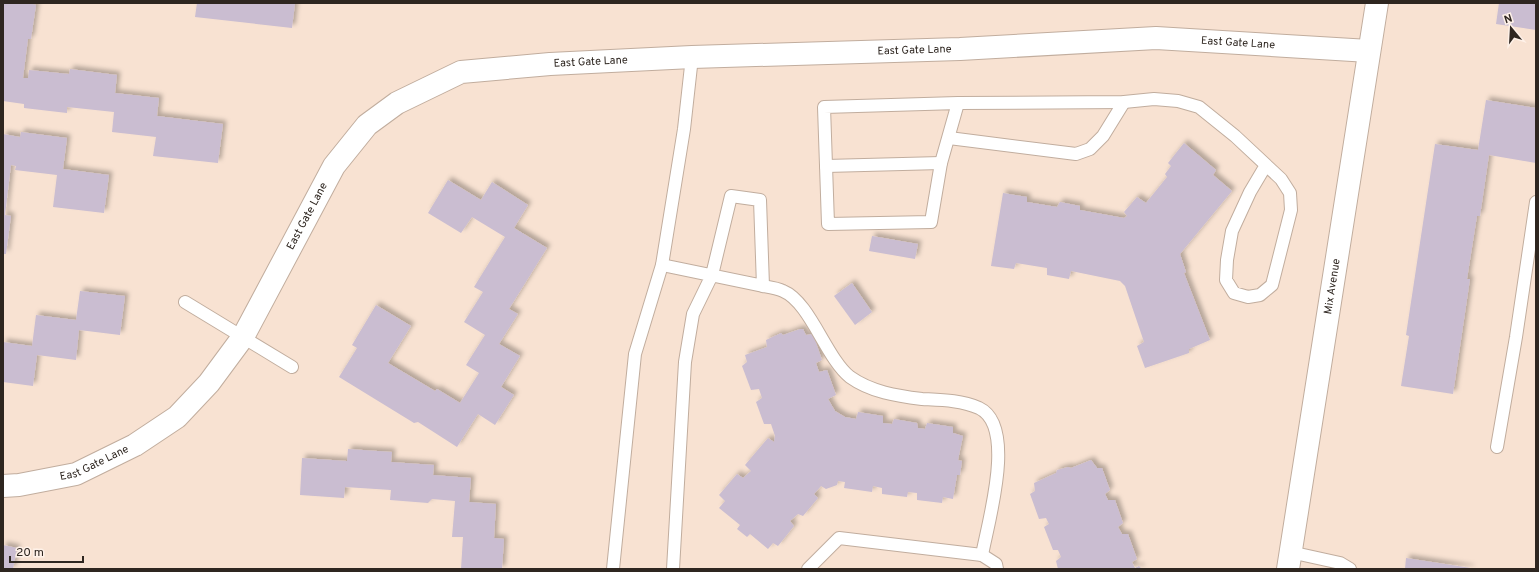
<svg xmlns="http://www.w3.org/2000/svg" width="1539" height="572" font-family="Overpass,sans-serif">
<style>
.building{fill:#cabdd1;filter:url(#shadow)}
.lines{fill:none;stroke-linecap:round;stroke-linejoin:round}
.service-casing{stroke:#c1ad9e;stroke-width:14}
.minor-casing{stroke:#c1ad9e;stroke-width:24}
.tertiary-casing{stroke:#c1ad9e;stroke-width:24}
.service{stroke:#fff;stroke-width:12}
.minor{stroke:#fff;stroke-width:22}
.tertiary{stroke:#fff;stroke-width:22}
.labels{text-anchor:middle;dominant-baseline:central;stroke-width:3;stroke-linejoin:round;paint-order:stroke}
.street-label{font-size:11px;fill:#2e2620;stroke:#fef1e8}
</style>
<defs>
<filter id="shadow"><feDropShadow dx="3.5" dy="-3.5" stdDeviation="2" flood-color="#0004"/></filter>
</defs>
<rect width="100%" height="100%" fill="#f8e2d2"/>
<!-- building -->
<g class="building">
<path d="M3,3H29L36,5L31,39H28L23,78H28L29,70L69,74L70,69L117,75L115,93L159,98L157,116L223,124L218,163L153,156L156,137L112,132L114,112L67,107V113L24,108V104L3,101Z"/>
<path d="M197,3H295L292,28L195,17Z"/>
<path d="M1499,3H1536V30L1496,24Z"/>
<path d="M1486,100L1536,108V163L1489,155L1480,216H1477L1467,279H1470L1453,394L1401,386L1409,336L1406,335L1435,144L1478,150Z"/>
<path d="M21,132L67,138L63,169L109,175L104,213L53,207L57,175L15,170L16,166L11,165L5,215L11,216L6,254H3V134L20,137Z"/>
<path d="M1184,143L1216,170L1213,175L1232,191L1180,254L1186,272L1184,273L1210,340L1189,349V353L1145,368L1137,346L1144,342L1125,286L1120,281L1071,271L1069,279L1047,275V268L1016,263L1014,269L991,266L1003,193L1027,197V202L1057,207L1060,202L1080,206V210L1124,218L1127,216L1124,212L1137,197L1146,203L1167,177L1165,174L1171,166L1168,163Z"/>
<path d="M448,180L481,200L492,182L528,205L514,228L547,248L509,309L518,314L499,344L520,356L501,387L514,395L495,425L478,414L457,447L418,422L414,423L339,377L357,348L352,345L376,305L411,326L388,363L435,391L437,389L460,403L479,373L466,365L485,335L464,322L483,292L474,287L505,237L472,217L461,233L428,213Z"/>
<path d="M872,236L918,244L915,259L869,251Z"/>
<path d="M852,283L872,312L855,325L834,296Z"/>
<path d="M80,291L125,296L120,335L79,330L76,360L37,355L33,386L3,382V342L32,346L36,315L76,320Z"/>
<path d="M800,329H803L806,335L813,334L822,360L816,363L819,372L827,370L836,395L828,399L835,411L845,417L856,419L858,412L883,416V423L892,424L894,419L917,423L918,428L925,429L927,423L953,427V433L963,436L958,460L962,461L960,475H957L953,499L943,497L942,503L917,500V493L908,492L907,497L882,494V488L873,486L872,492L844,488L845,482L838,481L837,485L826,489L821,486L814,494L818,498L803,516L798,514L790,521L794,526L778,546L773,543L768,549L750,534L747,537L737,529L740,525L719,508L725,501L719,495L737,474L743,478L751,471L745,465L768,438L774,442L775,436L771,424H764L756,402L762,398L759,389L751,390L742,366L747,362L745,355L767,347L766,340L781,333L783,335Z"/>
<path d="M348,449L392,452L391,462L434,465L433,475L471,478L469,502L496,504L494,538L504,539L502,569H461L463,537H452L455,501L432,499L428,503L390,500L391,490L345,487L344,498L300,495L302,458L347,461Z"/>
<path d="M1091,460L1097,468H1102L1110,490L1105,494L1108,500H1115L1123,523L1118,527L1122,534H1128L1137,559L1132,562L1135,568L1139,566L1142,569H1058L1056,561L1061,557L1058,550H1053L1044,527L1049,524L1046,518L1039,519L1030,494L1035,491L1034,483L1056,473L1057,470L1068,467L1071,468Z"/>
<path d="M3,545L17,548L13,569H3Z"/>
<path d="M1406,558L1471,568V569H1405Z"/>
</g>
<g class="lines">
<!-- service casing -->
<g class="service-casing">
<g id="service">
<path d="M958,103L941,163L931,222L828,224L824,107L958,103L1124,102L1154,99L1178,101L1199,107L1235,136L1281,179L1290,193L1291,210L1272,285L1260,295L1248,297L1234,293L1226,280L1227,260L1232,231L1250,192L1266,165"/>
<path d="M949,138L1076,154L1090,149L1103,136L1124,102"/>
<path d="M826,166L941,163"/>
<path d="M662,265L763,286L760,200L731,196L712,275L693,314L685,362L673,569"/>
<path d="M763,286C769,287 777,288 783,291C810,302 826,358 850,377C871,392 897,396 922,399C941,400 960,400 979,408C1017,426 988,522 982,555"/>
<path d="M185,302L292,367"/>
<path d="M1497,447L1516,337L1536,202"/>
<path d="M1290,552L1340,563L1350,569"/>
<path d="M613,569L635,354L662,265L684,129L692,57"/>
<path d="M808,569L839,538L982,555L996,564L997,569"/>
</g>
</g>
<!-- minor casing -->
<g class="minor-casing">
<g id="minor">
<path id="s1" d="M3,486L19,485L76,474L135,445L177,417L209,383L243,337L334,166L367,125L397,103L461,72L550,64L692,57L960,49L1156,38L1369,51"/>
</g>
</g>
<!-- tertiary casing -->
<g class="tertiary-casing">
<g id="tertiary">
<path id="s2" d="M1288,569L1377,3"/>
</g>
</g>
<!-- service -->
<use href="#service" class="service"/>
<!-- minor -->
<use href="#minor" class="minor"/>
<!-- tertiary -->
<use href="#tertiary" class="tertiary"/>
</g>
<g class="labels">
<!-- street labels -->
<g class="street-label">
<text stroke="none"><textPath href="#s1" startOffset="1427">East Gate Lane</textPath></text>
<text stroke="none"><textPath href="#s1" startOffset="1103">East Gate Lane</textPath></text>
<text stroke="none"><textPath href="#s1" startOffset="779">East Gate Lane</textPath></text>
<text stroke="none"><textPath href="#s1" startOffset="431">East Gate Lane</textPath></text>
<text stroke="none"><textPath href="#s2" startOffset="286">Mix Avenue</textPath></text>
<text stroke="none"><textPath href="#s1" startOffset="95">East Gate Lane</textPath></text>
</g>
</g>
<!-- border -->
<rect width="1539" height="572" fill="none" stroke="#2e2620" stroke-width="8"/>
<!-- north arrow -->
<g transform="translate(1511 28) rotate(342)" stroke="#fef1e8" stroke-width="3" paint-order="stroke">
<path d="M0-3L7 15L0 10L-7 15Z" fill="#2e2620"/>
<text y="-6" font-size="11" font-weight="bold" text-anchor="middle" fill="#2e2620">N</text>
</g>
<!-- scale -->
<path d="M10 556v6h73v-6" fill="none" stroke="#2e2620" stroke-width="2"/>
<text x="16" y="556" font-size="12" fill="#2e2620" stroke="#fef1e8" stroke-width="3" paint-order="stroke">20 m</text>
</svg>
